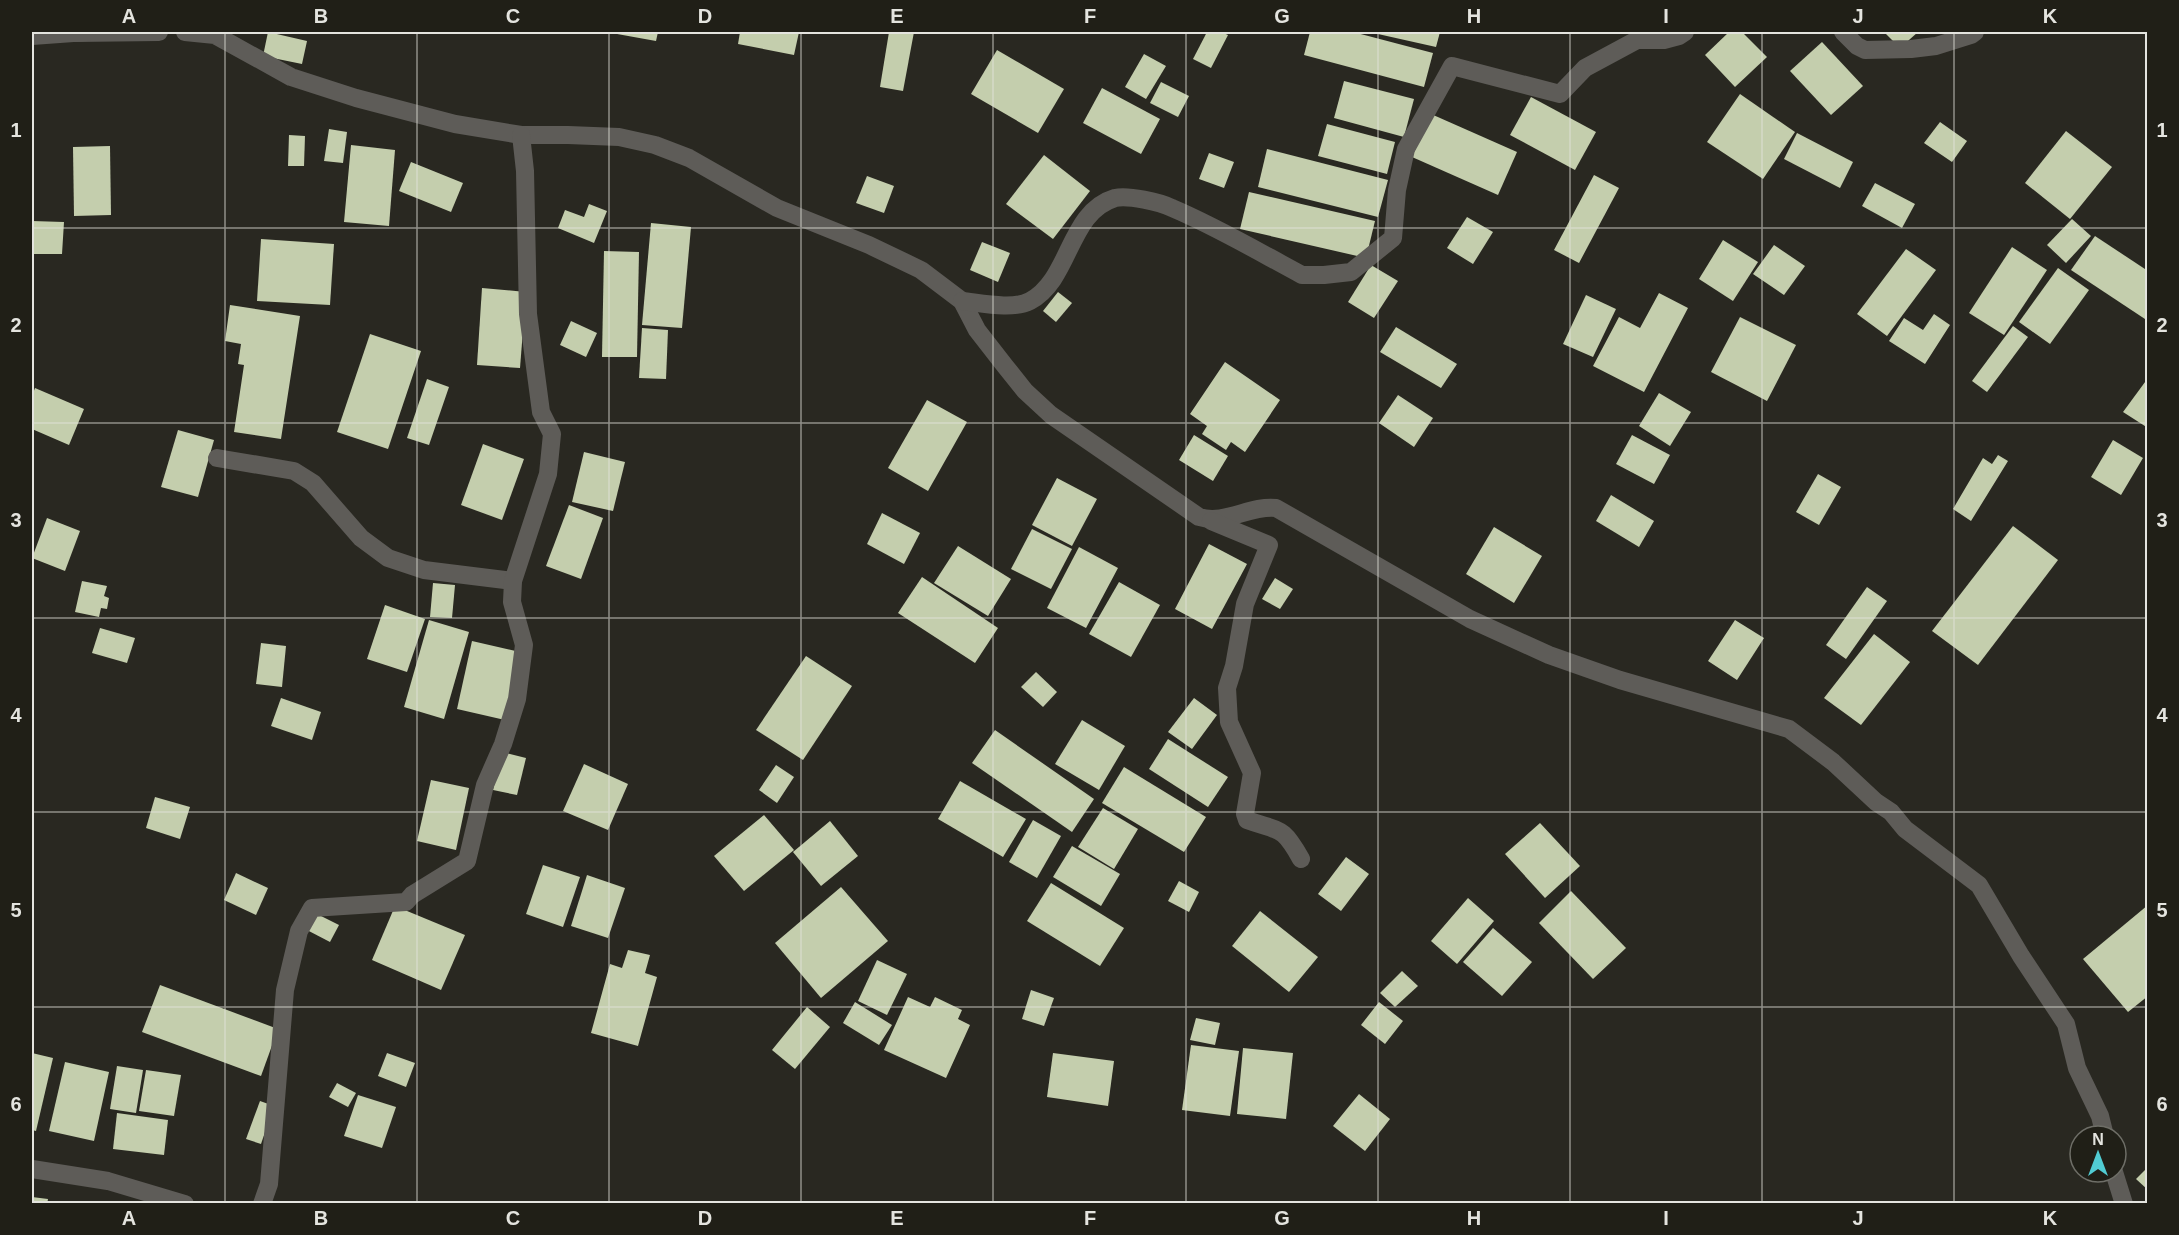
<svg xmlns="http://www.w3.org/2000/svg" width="2179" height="1235" font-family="Arial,sans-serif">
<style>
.building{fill:#c4cead}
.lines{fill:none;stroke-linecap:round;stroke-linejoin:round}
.street{stroke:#5e5c58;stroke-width:18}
.grid{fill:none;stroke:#e4e4df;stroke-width:1.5;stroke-opacity:0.55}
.neatline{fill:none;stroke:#e4e4df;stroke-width:2}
.grid-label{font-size:20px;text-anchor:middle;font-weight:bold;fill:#e4e4df}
</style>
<rect width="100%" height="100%" fill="#292821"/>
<!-- building -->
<g class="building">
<path d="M268,32L307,41L302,64L263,56Z"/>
<path d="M606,32H658L656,41Z"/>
<path d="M740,32H799L794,55L738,44Z"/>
<path d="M889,32H914L903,91L880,87Z"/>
<path d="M1207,32H1221L1228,35L1211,68L1193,59Z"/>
<path d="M1310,32H1353L1433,53L1424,87L1304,55Z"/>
<path d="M1369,32H1440L1436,47Z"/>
<path d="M1729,32H1742L1767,57L1735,87L1705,55Z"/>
<path d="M1884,32H1918L1900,48Z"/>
<path d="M1822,42L1863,86L1831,115L1790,71Z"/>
<path d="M997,50L1064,89L1038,133L971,94Z"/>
<path d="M1144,54L1166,66L1146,99L1125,87Z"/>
<path d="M1344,81L1414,99L1404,137L1334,118Z"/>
<path d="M1161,82L1189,96L1178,117L1150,103Z"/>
<path d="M1102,88L1160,119L1141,154L1083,123Z"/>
<path d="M1740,94L1795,132L1763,179L1707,142Z"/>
<path d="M1531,97L1596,132L1575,170L1510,135Z"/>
<path d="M1431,114L1517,152L1498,195L1412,157Z"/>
<path d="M1940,122L1967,141L1952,162L1924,143Z"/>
<path d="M1327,124L1395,142L1387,174L1318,156Z"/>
<path d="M329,129L347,132L343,163L324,161Z"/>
<path d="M2066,131L2112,167L2070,219L2025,183Z"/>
<path d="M1797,133L1853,162L1840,188L1784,159Z"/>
<path d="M289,135L305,136L304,166H288Z"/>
<path d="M351,145L395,150L389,226L344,222Z"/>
<path d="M110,146L111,215L74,216L73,147Z"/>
<path d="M1267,149L1388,180L1378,217L1258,187Z"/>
<path d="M1209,153L1234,162L1224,188L1199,179Z"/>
<path d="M1044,155L1090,191L1053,239L1006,204Z"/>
<path d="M411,162L463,183L451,212L399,191Z"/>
<path d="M1594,175L1619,188L1579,263L1554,250Z"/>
<path d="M867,176L894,186L884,213L856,203Z"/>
<path d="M1875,183L1915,204L1902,228L1862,206Z"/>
<path d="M1249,192L1375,221L1366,258L1240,229Z"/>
<path d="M589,204L607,211L594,243L558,228L565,210L584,217Z"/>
<path d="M1467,217L1493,232L1473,264L1447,248Z"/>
<path d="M2072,219L2091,236L2066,263L2047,245Z"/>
<path d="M32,221L64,222L62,254H32Z"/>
<path d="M651,223L691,227L682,328L642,325Z"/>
<path d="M2095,236L2148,271V321L2071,270Z"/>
<path d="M261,239L334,244L330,305L257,301Z"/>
<path d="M1723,240L1758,262L1733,301L1699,279Z"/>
<path d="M982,242L1010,253L998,282L970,270Z"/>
<path d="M1774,245L1805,266L1784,295L1753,274Z"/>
<path d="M2012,247L2047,270L2004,335L1969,313Z"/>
<path d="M1906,249L1936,270L1887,336L1857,314Z"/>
<path d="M604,251L639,252L637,357H602Z"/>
<path d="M1371,265L1398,281L1374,318L1348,302Z"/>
<path d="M2058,268L2089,290L2050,344L2019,322Z"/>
<path d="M482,288L526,292L520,368L477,365Z"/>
<path d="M1058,292L1072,303L1056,322L1043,311Z"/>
<path d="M1659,293L1688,308L1644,392L1593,366L1619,317L1640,328Z"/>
<path d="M1586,295L1616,309L1593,357L1563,344Z"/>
<path d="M230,305L300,316L281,439L234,432L244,365L238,364L241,344L225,341Z"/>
<path d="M1934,314L1950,325L1925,364L1889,341L1904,318L1923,330Z"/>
<path d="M1740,317L1796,345L1767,401L1711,372Z"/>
<path d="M571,321L597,333L586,357L560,345Z"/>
<path d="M2013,326L2028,337L1987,392L1972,381Z"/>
<path d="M1396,327L1457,364L1441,388L1380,352Z"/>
<path d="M642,328L668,330L666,379L639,378Z"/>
<path d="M370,334L421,351L388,449L337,432Z"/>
<path d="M1225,362L1280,400L1245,452L1231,442L1226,450L1202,434L1207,426L1190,414Z"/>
<path d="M2148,378V428L2123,412Z"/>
<path d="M427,379L449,387L429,445L407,438Z"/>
<path d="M35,388L84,409L69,445L32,429V396Z"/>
<path d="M1659,393L1691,412L1670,446L1639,426Z"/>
<path d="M1398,395L1433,418L1414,447L1379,423Z"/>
<path d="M927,400L967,422L928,491L888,468Z"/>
<path d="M178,430L214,440L198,497L161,487Z"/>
<path d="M1194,435L1228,456L1213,481L1179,460Z"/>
<path d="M1632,435L1670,455L1654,484L1616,464Z"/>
<path d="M2113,440L2143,458L2121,495L2091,477Z"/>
<path d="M483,444L524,459L502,520L461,505Z"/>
<path d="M584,452L625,462L613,511L572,502Z"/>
<path d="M1998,455L2008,461L1971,521L1953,509L1983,458L1992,464Z"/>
<path d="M1818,474L1841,487L1819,525L1796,512Z"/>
<path d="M1057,478L1097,499L1072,546L1032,525Z"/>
<path d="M1611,495L1654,521L1639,547L1596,521Z"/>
<path d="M569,505L603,518L581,579L546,566Z"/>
<path d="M882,513L920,533L904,564L867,544Z"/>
<path d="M47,518L80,531L65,571L32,558Z"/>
<path d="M2013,526L2058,560L1978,665L1932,631Z"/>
<path d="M1494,527L1542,556L1514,603L1466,574Z"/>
<path d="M1032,529L1072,549L1051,589L1011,569Z"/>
<path d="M1209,544L1247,564L1212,629L1175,609Z"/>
<path d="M958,546L1011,579L988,616L934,583Z"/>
<path d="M1079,547L1118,568L1086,628L1047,608Z"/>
<path d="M922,577L998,628L975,663L898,613Z"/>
<path d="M1275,578L1293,589L1280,609L1262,599Z"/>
<path d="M82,581L107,586L104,596L109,598L107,609L101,608L99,617L75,612Z"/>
<path d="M1119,582L1160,605L1131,657L1089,634Z"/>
<path d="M433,583L455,585L452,618L430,617Z"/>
<path d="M1867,587L1887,601L1846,659L1826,645Z"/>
<path d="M385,605L425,619L407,672L367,659Z"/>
<path d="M429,620L469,632L444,719L404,707Z"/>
<path d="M1735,620L1764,638L1737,680L1708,661Z"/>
<path d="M100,628L135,638L127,663L92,653Z"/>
<path d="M1874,634L1910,662L1861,725L1824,698Z"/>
<path d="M472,641L520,652L505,720L457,709Z"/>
<path d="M261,643L286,646L282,687L256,684Z"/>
<path d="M806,656L852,686L803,760L756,730Z"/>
<path d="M1036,672L1057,692L1043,707L1021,687Z"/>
<path d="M281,698L321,712L312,740L271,726Z"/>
<path d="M1194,698L1217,715L1192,749L1168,732Z"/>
<path d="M1082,720L1125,746L1099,790L1055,764Z"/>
<path d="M995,730L1094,799L1072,832L972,763Z"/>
<path d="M1168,739L1228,777L1208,807L1149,769Z"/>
<path d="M502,752L526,758L517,795L493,790Z"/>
<path d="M584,764L628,784L608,830L563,811Z"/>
<path d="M776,765L794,777L777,803L759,790Z"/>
<path d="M1124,767L1206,817L1184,852L1102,803Z"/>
<path d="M431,780L469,788L456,850L417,841Z"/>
<path d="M960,781L1026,819L1003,857L938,819Z"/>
<path d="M155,797L190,807L180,839L146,828Z"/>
<path d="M1103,808L1138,829L1114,869L1078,847Z"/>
<path d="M764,815L794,850L744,891L714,856Z"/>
<path d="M1033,820L1061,836L1037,878L1009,862Z"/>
<path d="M830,821L858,856L821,886L793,852Z"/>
<path d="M1540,823L1580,866L1545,898L1505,854Z"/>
<path d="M1072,846L1120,874L1101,906L1053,877Z"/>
<path d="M1346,857L1369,874L1341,911L1318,894Z"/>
<path d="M543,865L580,877L563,927L526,914Z"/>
<path d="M236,873L268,888L256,915L224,900Z"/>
<path d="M587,875L625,888L608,938L571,926Z"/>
<path d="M1179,881L1199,892L1189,912L1168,901Z"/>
<path d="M1051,883L1124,928L1100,966L1027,921Z"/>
<path d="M841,887L888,941L821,998L775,943Z"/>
<path d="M1571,891L1626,948L1593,979L1539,923Z"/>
<path d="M1468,898L1494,921L1457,964L1431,941Z"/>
<path d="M2148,905V996L2128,1012L2083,959Z"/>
<path d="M395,906L465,935L441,990L372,960Z"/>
<path d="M1260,911L1318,957L1289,992L1232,946Z"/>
<path d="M313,912L339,925L330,942L305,929Z"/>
<path d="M1493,928L1532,962L1502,996L1463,962Z"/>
<path d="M628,950L650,955L645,973L657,977L638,1046L591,1033L610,964L622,968Z"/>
<path d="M877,960L907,974L887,1015L858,1001Z"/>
<path d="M1402,971L1418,986L1395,1007L1380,993Z"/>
<path d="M160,985L278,1029L261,1076L142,1032Z"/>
<path d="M1031,990L1054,998L1044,1026L1022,1019Z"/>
<path d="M908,997L930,1007L935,997L962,1010L958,1019L970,1025L946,1078L884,1050Z"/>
<path d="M855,1002L892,1025L879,1045L843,1023Z"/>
<path d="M1379,1002L1403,1021L1385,1044L1361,1025Z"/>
<path d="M807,1007L830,1027L795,1069L772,1050Z"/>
<path d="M1196,1018L1220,1023L1215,1045L1190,1040Z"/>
<path d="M1191,1045L1239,1051L1230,1116L1182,1110Z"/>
<path d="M1243,1048L1293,1053L1286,1119L1237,1114Z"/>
<path d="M32,1053L53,1058L36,1131L32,1130Z"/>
<path d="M387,1053L415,1063L406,1087L378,1076Z"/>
<path d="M1053,1053L1114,1061L1108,1106L1047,1097Z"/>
<path d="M65,1062L109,1072L94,1141L49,1131Z"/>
<path d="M117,1066L143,1070L136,1113L110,1109Z"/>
<path d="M146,1070L181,1075L174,1116L139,1111Z"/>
<path d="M337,1083L356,1093L348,1107L329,1097Z"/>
<path d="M1359,1094L1390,1119L1365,1151L1333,1126Z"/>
<path d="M358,1095L396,1107L382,1148L344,1136Z"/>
<path d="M260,1101L274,1106L261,1144L246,1139Z"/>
<path d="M117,1113L168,1120L164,1155L113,1149Z"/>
<path d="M2148,1167V1190L2136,1179Z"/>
<path d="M32,1197L48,1199L47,1204H32Z"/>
</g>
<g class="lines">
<!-- street -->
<g class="street">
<path d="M185,32L215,35L291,77L356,98L455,124L521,135H568L619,137L655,145L689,158L777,208L869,245L921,270L962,301L977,330L1005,366L1025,391L1051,415L1199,517C1225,525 1250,505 1276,508L1470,619L1549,655L1620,680L1789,729L1833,762L1876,802L1891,812L1905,829L1979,885L2021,956L2066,1024L2077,1068L2100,1116L2105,1136"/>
<path d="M1843,32L1857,46L1865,50L1911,49L1936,46L1971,35L1975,32"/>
<path d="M74,33L159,32"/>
<path d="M32,36L87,32"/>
<path d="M962,301C981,303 1013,310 1030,301C1071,279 1068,212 1115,198C1128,195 1160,202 1172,208C1217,227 1259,252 1302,275H1324L1351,272L1393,238L1397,190L1406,149L1452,66L1560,94L1585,68L1637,40H1664L1679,36L1685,32"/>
<path d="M217,458L294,471L313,483L361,538L388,558L424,570L513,581"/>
<path d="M1211,521L1269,545L1245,604L1234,666L1227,688L1229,722L1252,773L1245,814L1247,820C1280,832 1282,825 1301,859"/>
<path d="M32,1169L108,1181L185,1204"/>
<path d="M2114,1172L2124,1204"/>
<path d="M262,1204L269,1184L285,990L299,931L312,908L406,902L412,895L467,861L485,785L503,744L517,699L524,645L512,602L513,581L548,474L552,434L541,412L528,314L525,171L521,135"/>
</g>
</g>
<!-- grid -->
<path class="grid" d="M225,32V1204M417,32V1204M609,32V1204M801,32V1204M993,32V1204M1186,32V1204M1378,32V1204M1570,32V1204M1762,32V1204M1954,32V1204M32,228H2148M32,423H2148M32,618H2148M32,812H2148M32,1007H2148"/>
<!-- border -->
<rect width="2179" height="1235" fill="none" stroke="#201f17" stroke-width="66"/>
<!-- north arrow -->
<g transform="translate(2098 1154)"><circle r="28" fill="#201f17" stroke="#6e6e67" stroke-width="1.5"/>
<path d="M0-4.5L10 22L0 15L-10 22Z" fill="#51ccd3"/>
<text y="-9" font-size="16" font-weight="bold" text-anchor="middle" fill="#e4e4df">N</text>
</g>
<rect x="33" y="33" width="2113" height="1169" class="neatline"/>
<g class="grid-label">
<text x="129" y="23">A</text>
<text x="321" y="23">B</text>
<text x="513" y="23">C</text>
<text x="705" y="23">D</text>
<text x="897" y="23">E</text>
<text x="1090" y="23">F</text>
<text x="1282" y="23">G</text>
<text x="1474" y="23">H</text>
<text x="1666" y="23">I</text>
<text x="1858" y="23">J</text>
<text x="2050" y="23">K</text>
<text x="16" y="137">1</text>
<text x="2162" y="137">1</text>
<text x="16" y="332">2</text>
<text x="2162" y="332">2</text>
<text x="16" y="527">3</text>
<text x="2162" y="527">3</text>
<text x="16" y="722">4</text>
<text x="2162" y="722">4</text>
<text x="16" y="917">5</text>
<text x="2162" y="917">5</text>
<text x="16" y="1111">6</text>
<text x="2162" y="1111">6</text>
<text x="129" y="1225">A</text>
<text x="321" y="1225">B</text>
<text x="513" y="1225">C</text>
<text x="705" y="1225">D</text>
<text x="897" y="1225">E</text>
<text x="1090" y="1225">F</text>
<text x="1282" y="1225">G</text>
<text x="1474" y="1225">H</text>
<text x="1666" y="1225">I</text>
<text x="1858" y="1225">J</text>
<text x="2050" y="1225">K</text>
</g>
</svg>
